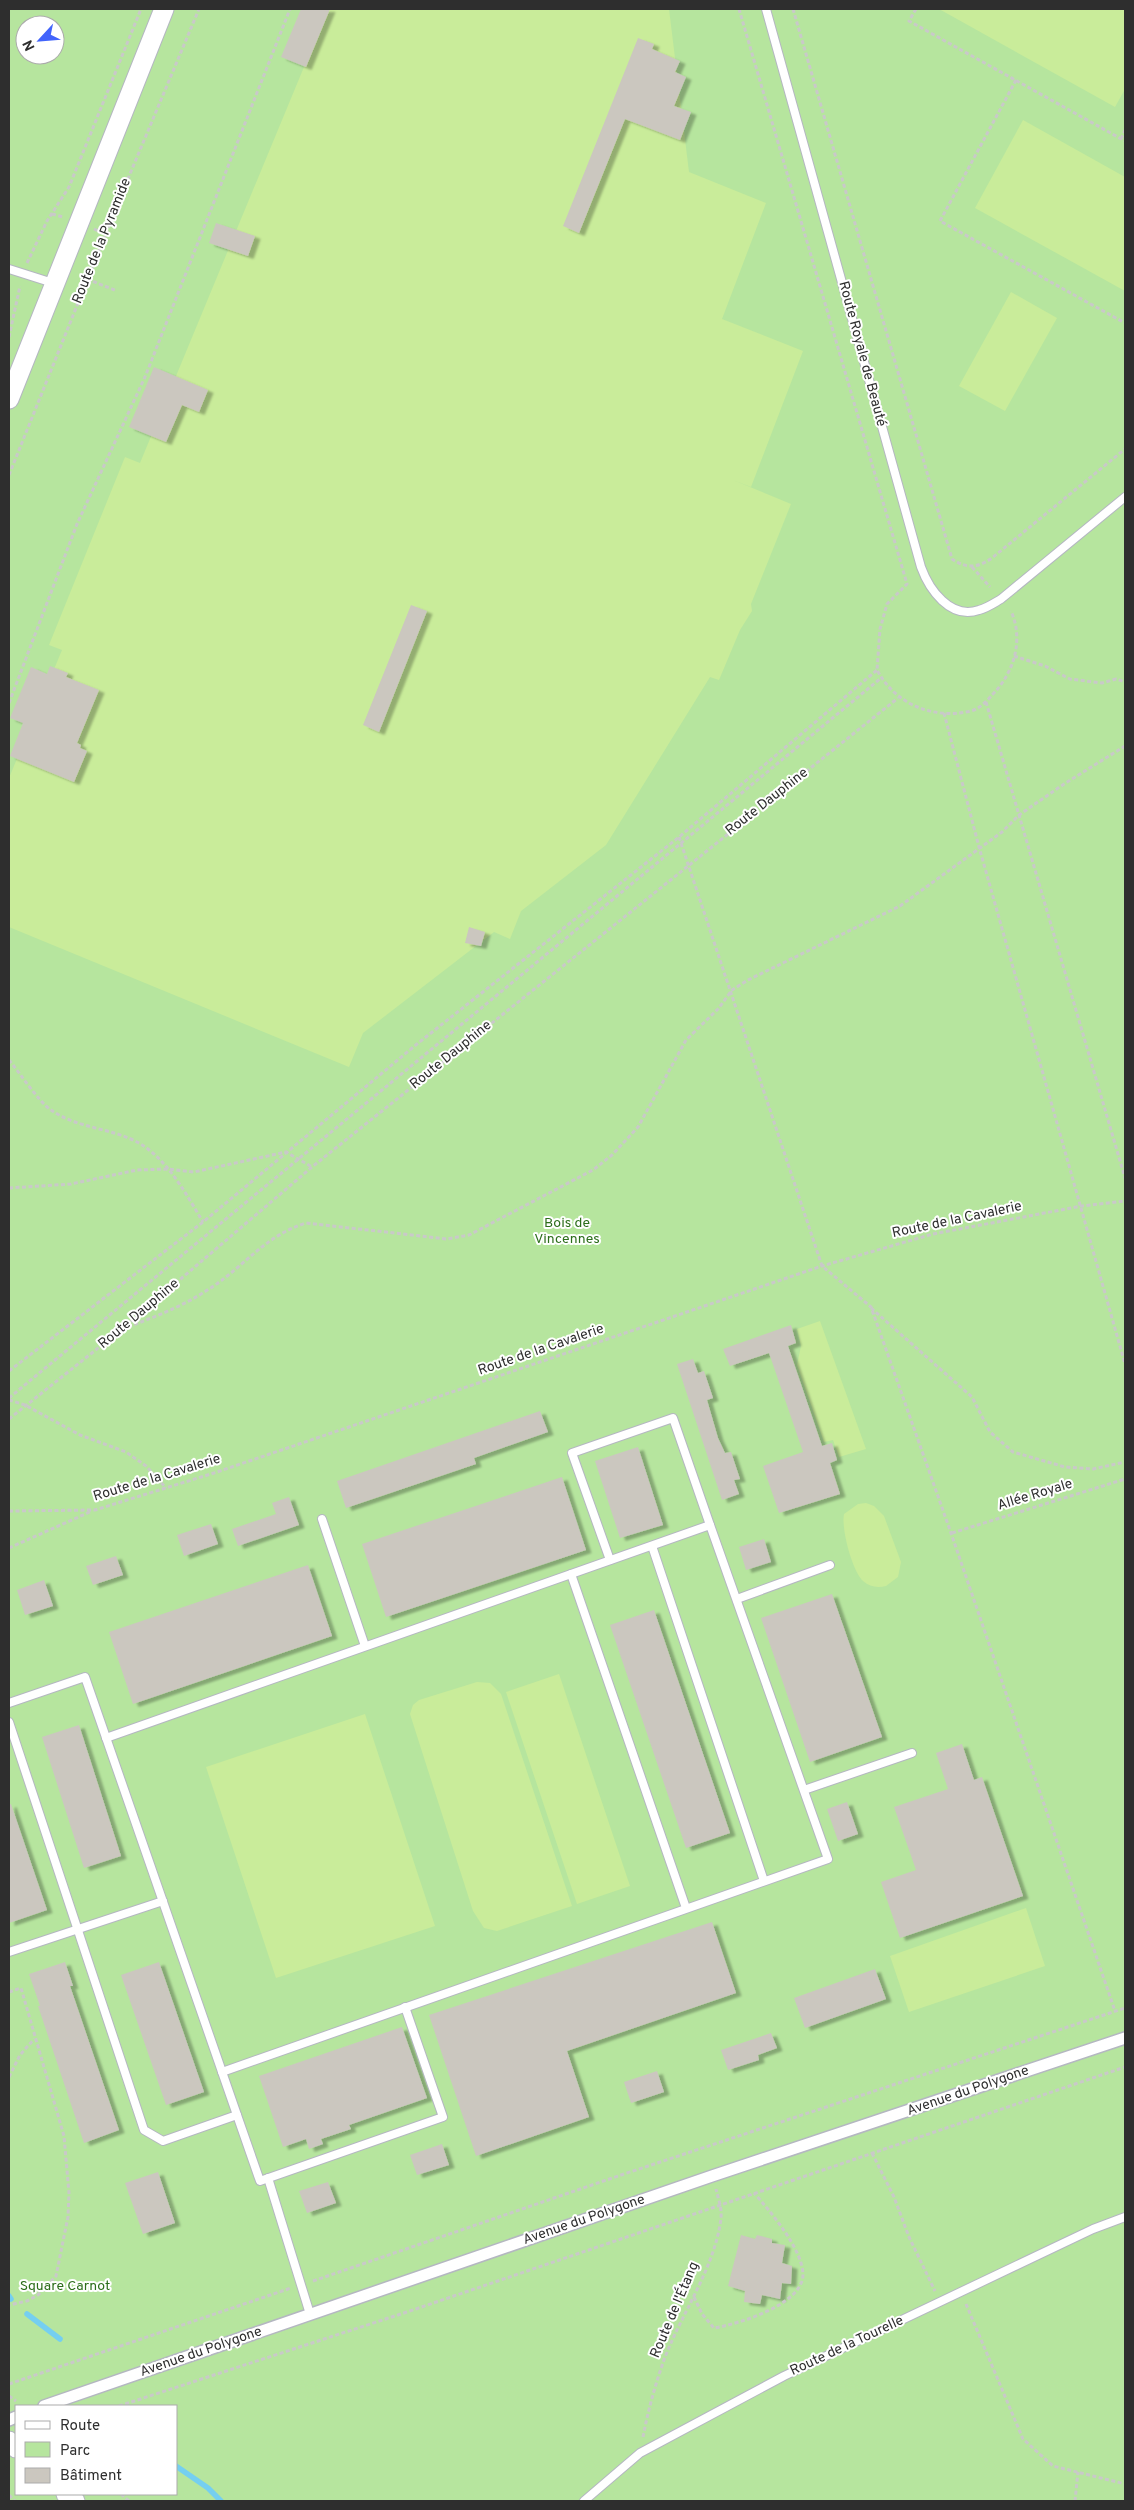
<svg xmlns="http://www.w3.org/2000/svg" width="1134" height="2510" font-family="Overpass,sans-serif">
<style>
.green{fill:#b6e59e;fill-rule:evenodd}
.pitch{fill:#c9ec9a}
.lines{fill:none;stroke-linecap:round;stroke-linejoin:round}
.stream{stroke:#75cff0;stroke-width:5.5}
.building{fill:#cbc7bf;filter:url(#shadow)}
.service-casing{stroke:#b4b7c1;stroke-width:10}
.pedestrian-casing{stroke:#b4b7c1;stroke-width:14}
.tertiary-casing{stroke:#b4b7c1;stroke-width:21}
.path{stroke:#c9c9c9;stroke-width:3;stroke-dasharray:4 2.5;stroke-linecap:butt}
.service{stroke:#fff;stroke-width:8}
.pedestrian{stroke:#fff;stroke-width:11}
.tertiary{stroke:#fff;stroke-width:19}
.labels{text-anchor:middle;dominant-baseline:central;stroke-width:4;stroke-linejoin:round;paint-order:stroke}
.street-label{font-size:14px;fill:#2e2e2e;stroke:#fff}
.park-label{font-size:14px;fill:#2c6e1b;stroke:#fff}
</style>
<defs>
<filter id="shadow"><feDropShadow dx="5.5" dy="3" stdDeviation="1" flood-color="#0004"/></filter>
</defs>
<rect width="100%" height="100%" fill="#efe9e1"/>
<!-- green -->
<path class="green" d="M9,9H1125V2501H9ZM25,25H55V55H25ZM16,2406H176V2494H16Z"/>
<!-- pitch -->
<g class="pitch">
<path d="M328,9H669L689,172L766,203L722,319L803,351L751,487L733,480L791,504L751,604L752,611L740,630L719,680L710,677L606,845L521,911L510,939L494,932L363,1033L349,1067L9,927V778L62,650L49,645L125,457L140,463Z"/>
<path d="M939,9H1125V89L1115,107Z"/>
<path d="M1023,120L1125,177V291L975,208Z"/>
<path d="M1011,292L1057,318L1005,411L959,386Z"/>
<path d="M820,1321L866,1449L839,1457L833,1440L824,1442L797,1365L801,1346L797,1329Z"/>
<path d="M866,1503L874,1506L884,1516L901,1562L898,1577L886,1586C877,1588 870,1587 863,1581C852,1571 841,1528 844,1514L858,1504Z"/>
<path d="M559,1674L630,1886L577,1904L506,1692Z"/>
<path d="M477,1682L490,1683L501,1694L572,1906L497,1931L484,1928L473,1911L410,1714L413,1705L419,1700Z"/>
<path d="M365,1714L435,1926L276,1978L206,1767Z"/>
<path d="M1026,1908L1045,1966L909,2012L890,1956Z"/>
</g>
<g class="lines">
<!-- stream -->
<g class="stream">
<path d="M9,2296L11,2299"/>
<path d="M27,2314L60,2339"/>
<path d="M176,2466L208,2488L221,2501"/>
</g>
</g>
<!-- building -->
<g class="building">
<path d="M301,9H330L306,67L281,57Z"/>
<path d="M638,38L654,44L652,49L680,61L675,72L686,77L674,106L691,112L680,140L625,119L579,233L563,226Z"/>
<path d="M216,223L255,236L248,256L209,243Z"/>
<path d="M154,367L208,390L199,412L182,405L166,442L129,427Z"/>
<path d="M411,605L427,611L379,732L363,725Z"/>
<path d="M50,666L68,673L66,677L99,690L77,743L81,745L80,748L87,751L74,782L10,756L23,723L10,718L31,667L47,674Z"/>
<path d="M469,927L485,932L481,946L465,943Z"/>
<path d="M791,1325L796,1343L788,1346L822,1446L832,1443L837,1460L830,1463L840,1494L779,1513L763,1466L803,1452L769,1353L730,1366L723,1349Z"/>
<path d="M693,1359L698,1373L704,1371L713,1398L707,1400L718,1438L725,1453L731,1452L740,1479L734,1480L739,1494L722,1500L677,1364Z"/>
<path d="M540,1411L548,1432L474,1458L476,1464L346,1508L337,1481Z"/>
<path d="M638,1447L663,1525L620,1538L595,1461Z"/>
<path d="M562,1477L586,1550L386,1617L362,1544Z"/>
<path d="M289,1497L299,1525L238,1546L232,1529L276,1514L272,1503Z"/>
<path d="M211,1524L218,1544L184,1556L177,1535Z"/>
<path d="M764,1539L771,1562L746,1570L739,1547Z"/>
<path d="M116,1556L123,1575L93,1585L86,1566Z"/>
<path d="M308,1565L332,1636L133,1704L109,1632Z"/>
<path d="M44,1580L53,1606L25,1615L17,1590Z"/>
<path d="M832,1594L882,1737L810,1762L761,1618Z"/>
<path d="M654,1610L730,1833L686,1848L610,1625Z"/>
<path d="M79,1725L121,1856L84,1868L42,1737Z"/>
<path d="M962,1744L974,1780L982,1777L1023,1896L900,1938L881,1882L916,1870L894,1807L948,1789L936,1753Z"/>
<path d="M847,1802L858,1834L838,1841L827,1809Z"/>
<path d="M11,1804L47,1910L9,1923V1805Z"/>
<path d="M712,1922L736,1993L567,2051L589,2117L476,2156L429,2015Z"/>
<path d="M65,1962L73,1986H70L119,2130L84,2143L38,2006H40L29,1974Z"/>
<path d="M159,1962L204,2092L166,2105L121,1975Z"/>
<path d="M875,1969L886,1999L805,2028L794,1998Z"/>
<path d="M402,2027L427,2098L349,2125L351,2129L321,2139L323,2144L309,2149L306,2139L283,2147L259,2076Z"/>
<path d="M771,2033L777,2048L758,2055L759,2060L728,2070L721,2050Z"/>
<path d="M657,2071L664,2092L631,2103L624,2082Z"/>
<path d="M442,2144L449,2165L417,2175L410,2155Z"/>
<path d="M158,2172L175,2223L143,2234L125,2183Z"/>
<path d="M328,2182L336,2203L307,2213L299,2191Z"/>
<path d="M741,2235L755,2239L757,2235L772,2239V2243L785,2245L782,2263L792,2266L791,2284L782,2283L780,2299L762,2295L760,2304L744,2302L745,2291L728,2286Z"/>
</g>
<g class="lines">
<!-- service casing -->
<g class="service-casing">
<g id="service">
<path d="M766,9L921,567C929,589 950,620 979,610C987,608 994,603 1001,599L1125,497"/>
<path d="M9,269L53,283"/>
<path d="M322,1519L365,1646"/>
<path d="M652,1546L764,1881"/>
<path d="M610,1560L572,1453L673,1418L710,1525"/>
<path d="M571,1574L686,1908"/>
<path d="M737,1599L830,1565"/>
<path d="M9,1703L85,1677L237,2115L163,2141L144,2130L9,1722"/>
<path d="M106,1738L710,1525L828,1859L222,2072"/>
<path d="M804,1790L912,1753"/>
<path d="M9,1952L163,1901"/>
<path d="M237,2115L260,2181L443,2117L405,2007"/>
<path d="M268,2178L310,2314"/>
<path d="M584,2501L640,2453L784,2376L1093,2229L1125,2217"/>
</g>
</g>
<!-- pedestrian casing -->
<g class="pedestrian-casing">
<g id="pedestrian">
<path d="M44,2406L712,2176L1125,2038"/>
<path d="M9,2420L16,2417"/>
</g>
</g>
<!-- tertiary casing -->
<g class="tertiary-casing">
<g id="tertiary">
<path d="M9,399L164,9"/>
<path d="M9,2441L16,2448"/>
<path d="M66,2494L75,2501"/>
</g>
</g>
<!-- path -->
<g class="path">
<path d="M739,9L907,584L887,604L880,629L877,670C895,704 933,720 971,711C979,709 987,701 992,695C1014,673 1024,640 1011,611"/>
<path d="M793,9L952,559C967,569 977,568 992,558L1125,449"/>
<path d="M916,9L909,21L1125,141"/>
<path d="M1016,80L940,221L1125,323"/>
<path d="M1121,139L1125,130"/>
<path d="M52,214L63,217"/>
<path d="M94,229L105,234"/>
<path d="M27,263L47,221L69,187L141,9"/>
<path d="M87,279L117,291"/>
<path d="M9,337L20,286"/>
<path d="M9,475L127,181L199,9"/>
<path d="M972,567L990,587"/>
<path d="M1014,656L1045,666L1070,679L1102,683L1116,679L1125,682"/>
<path d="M986,702L1125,1178"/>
<path d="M9,703L77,524L145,377L290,9"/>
<path d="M944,713L979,847L1125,1364"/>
<path d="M679,837L822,1266L871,1307L951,1533L1115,2011"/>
<path d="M9,1060C20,1073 38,1101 51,1110C76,1128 111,1128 137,1142C167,1158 186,1194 203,1222"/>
<path d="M9,1188L71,1184L137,1170L168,1169L194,1172L286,1152L312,1167"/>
<path d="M871,1308L972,1397L990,1432L1013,1452L1065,1467L1093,1469L1125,1462"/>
<path d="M122,1329C152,1318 182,1307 209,1289C244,1267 264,1236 306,1223L447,1239L469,1235L593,1170L612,1155L638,1127L686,1040L718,1009L732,990L748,980L900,906L1002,832L1019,815L1064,784L1125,746"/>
<path d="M9,1371L203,1222L417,1044L679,837L877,670"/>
<path d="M9,1398L881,678"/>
<path d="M9,1400L25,1405L80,1435L126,1452L146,1466L166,1488"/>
<path d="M9,1419L122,1329L312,1167L898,698"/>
<path d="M9,1511L95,1510L214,1473L822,1266L933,1234L1082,1206L1125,1201"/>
<path d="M952,1533L1125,1479"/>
<path d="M9,1548L92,1511"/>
<path d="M9,1992L21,1988L64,2136L69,2193L68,2217L56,2276L38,2295L27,2301L9,2305"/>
<path d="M9,2077L20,2055L34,2039"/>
<path d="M872,2153L894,2197L909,2237L935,2291"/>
<path d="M313,2281L621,2175L1125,2008"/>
<path d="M694,2297L702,2314L714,2328C738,2324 802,2305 803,2275C803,2250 771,2212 754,2193"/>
<path d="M966,2304L1023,2439L1053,2466L1125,2484"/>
<path d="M9,2384L291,2288"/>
<path d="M9,2396L16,2401"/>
<path d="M119,2406L407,2312L1125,2067"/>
<path d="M643,2437C648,2411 655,2385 664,2360C681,2314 715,2268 721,2218C722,2208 718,2198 716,2189"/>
<path d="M121,2494L129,2501"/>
<path d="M9,2495L15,2501"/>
<path d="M1075,2501L1078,2472"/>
</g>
<!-- service -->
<use href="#service" class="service"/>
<!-- pedestrian -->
<use href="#pedestrian" class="pedestrian"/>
<!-- tertiary -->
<use href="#tertiary" class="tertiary"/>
</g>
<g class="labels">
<!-- street labels -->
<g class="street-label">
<text transform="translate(102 241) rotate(-68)">Route de la Pyramide</text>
<text transform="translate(862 354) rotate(75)">Route Royale de Beauté</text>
<text transform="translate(767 802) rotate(-38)">Route Dauphine</text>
<text transform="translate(451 1055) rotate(-39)">Route Dauphine</text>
<text transform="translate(957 1220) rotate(-12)">Route de la Cavalerie</text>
<text transform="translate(139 1314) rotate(-40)">Route Dauphine</text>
<text transform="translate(541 1350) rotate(-19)">Route de la Cavalerie</text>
<text transform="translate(157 1478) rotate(-17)">Route de la Cavalerie</text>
<text transform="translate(1035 1495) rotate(-17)">Allée Royale</text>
<text transform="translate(968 2091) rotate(-19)">Avenue du Polygone</text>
<text transform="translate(584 2220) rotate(-19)">Avenue du Polygone</text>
<text transform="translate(675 2310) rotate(-67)">Route de l'Étang</text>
<text transform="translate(847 2346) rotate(-25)">Route de la Tourelle</text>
<text transform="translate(201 2352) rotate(-19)">Avenue du Polygone</text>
</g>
<!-- park labels -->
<g class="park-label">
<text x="567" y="1223">Bois de<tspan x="567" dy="16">Vincennes</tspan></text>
<text x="65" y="2286">Square Carnot</text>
</g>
</g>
<!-- border -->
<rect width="1134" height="2510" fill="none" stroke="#2e2e2e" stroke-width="20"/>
<!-- legend -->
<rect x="15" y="2405" width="162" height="90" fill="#ffffff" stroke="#ababab"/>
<rect x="25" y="2421" width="25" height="8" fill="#ffffff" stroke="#ababab"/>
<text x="60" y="2430" font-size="15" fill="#2e2e2e">Route</text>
<rect x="25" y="2442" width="25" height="15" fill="#b6e59e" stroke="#ababab"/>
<text x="60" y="2455" font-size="15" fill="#2e2e2e">Parc</text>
<rect x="25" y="2468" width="25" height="15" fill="#cbc7bf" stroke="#ababab"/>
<text x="60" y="2480" font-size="15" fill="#2e2e2e">Bâtiment</text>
<!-- north arrow -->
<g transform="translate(40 40) rotate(244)"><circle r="24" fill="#ffffff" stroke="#ababab"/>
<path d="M0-4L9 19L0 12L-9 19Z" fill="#4264fb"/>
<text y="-8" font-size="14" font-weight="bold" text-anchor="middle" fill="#2e2e2e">N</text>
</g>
</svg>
